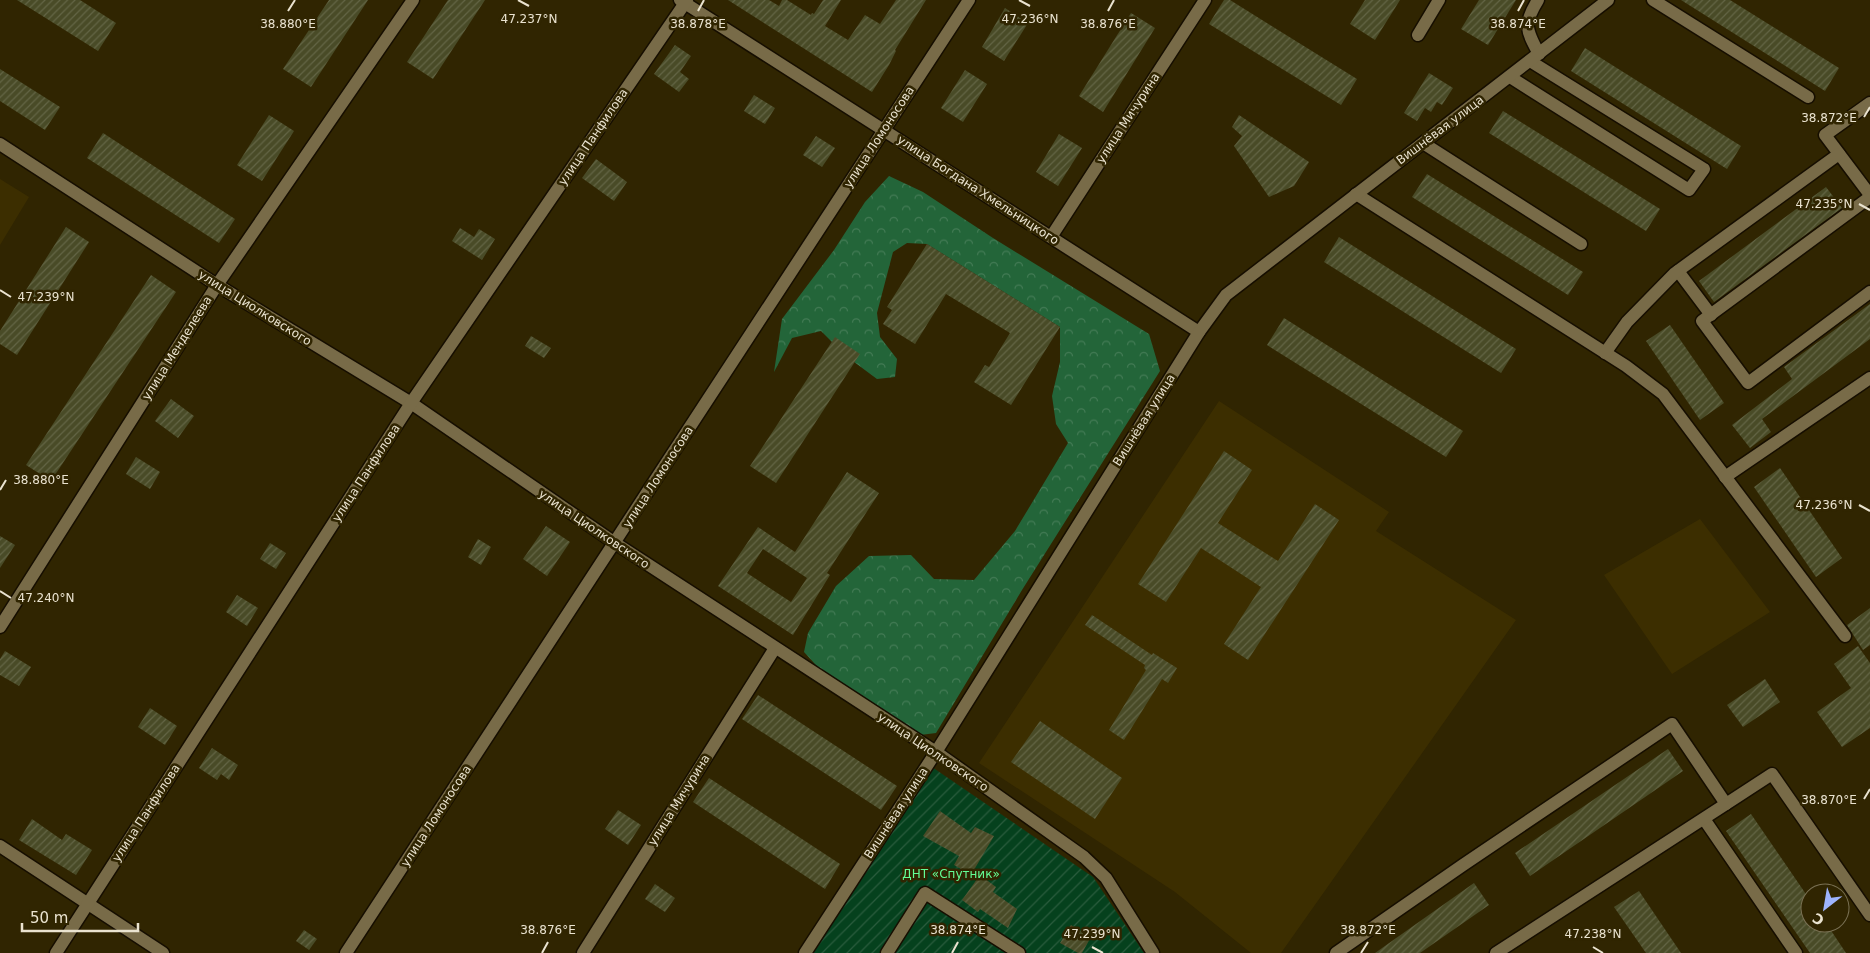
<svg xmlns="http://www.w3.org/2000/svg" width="1870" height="953" font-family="'DejaVu Sans',sans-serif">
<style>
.built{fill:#3c2e00}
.forest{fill:url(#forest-crowns)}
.garden{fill:url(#garden-furrows)}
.building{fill:url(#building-hatch);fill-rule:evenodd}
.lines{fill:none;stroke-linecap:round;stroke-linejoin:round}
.minor-casing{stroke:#160e00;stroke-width:15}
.minor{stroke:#786b48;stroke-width:12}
.ticks{fill:none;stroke:#eae3d0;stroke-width:2}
.labels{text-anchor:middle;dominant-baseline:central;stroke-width:5;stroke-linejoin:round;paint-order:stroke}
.street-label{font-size:12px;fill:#eae3d0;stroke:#302501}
.park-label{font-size:12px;fill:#63fe96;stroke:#302501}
.ticks-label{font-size:12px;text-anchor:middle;fill:#eae3d0;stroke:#302501;stroke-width:5;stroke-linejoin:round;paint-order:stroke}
</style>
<defs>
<pattern id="forest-crowns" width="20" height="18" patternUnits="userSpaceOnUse" patternTransform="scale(1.25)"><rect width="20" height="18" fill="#236539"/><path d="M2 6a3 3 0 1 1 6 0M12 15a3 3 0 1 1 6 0" fill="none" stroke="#437b55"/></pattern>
<pattern id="garden-furrows" width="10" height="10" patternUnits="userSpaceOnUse" patternTransform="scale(1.25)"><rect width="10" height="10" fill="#05411d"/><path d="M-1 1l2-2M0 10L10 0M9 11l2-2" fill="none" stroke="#2a5c3d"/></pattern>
<pattern id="building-hatch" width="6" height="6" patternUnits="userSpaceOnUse" patternTransform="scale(1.25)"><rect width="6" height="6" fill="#494b27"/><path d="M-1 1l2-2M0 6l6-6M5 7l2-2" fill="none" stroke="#636545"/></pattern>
</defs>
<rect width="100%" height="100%" fill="#302501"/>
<!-- built -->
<g class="built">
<path d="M0,179L29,197L0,245Z"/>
<path d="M1219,401L1389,512L1376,531L1516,620L1281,953H1251L1175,892L979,763Z"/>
<path d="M1700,519L1770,612L1672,674L1604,575Z"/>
</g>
<!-- forest -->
<path class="forest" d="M889,176L923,192L993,238L1149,334L1160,371L1022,590L936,733L912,736L836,687L804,652L808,633L836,586L869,556L911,555L934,579L974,580L1015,531L1068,443L1056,424L1052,396L1060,362V327L927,244L907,243L893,252L877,313L880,337L897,359L895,377L877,379L846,356L821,331L792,338L774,372L782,319L834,250L865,202Z"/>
<!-- garden -->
<path class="garden" d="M929,765L1093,877L1144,953H807Z"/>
<!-- building -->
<g class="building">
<path d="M17,0H80L116,23L98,51Z"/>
<path d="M329,0H368L311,87L283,69Z"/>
<path d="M448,0H485L433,79L407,62Z"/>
<path d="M728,0H769L779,6L782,0H787L811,15L812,13L814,14L823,0H841L825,26L848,40L865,15L880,24L896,0H926L895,50L896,51L889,65L872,92Z"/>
<path d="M1224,0H1230L1357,79L1341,105L1209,24Z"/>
<path d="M1365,0H1400L1375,40L1350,24Z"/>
<path d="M1479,0H1516L1488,45L1461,29Z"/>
<path d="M1681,0H1730L1839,68L1825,91Z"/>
<path d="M1005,8L1028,23L1004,61L982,47Z"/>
<path d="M1131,13L1155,28L1103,112L1079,96Z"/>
<path d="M675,45L691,56L680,72L689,79L679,92L654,74Z"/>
<path d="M1585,48L1741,146L1727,169L1571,71Z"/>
<path d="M0,69L60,107L45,130L0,101Z"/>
<path d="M965,70L987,84L963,122L941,108Z"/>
<path d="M1429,73L1453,88L1442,105L1437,102L1431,112L1425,108L1417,121L1404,113Z"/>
<path d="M754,95L775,108L765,124L744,111Z"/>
<path d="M1503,111L1660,209L1646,231L1489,133Z"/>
<path d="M269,115L294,131L262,181L237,165Z"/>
<path d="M1239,115L1309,162L1294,186L1269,197L1234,146L1242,136L1232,127Z"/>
<path d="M103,133L235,219L219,243L87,158Z"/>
<path d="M1059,134L1082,148L1058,186L1036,172Z"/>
<path d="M816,136L835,148L822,167L803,155Z"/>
<path d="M596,159L627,182L614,201L582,178Z"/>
<path d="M1427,174L1583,272L1568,295L1412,197Z"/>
<path d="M1826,187L1842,208L1714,302L1699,281Z"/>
<path d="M66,227L89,242L17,355L0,344V331Z"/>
<path d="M460,228L474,237L479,229L495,239L482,260L452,241Z"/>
<path d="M1339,237L1516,349L1501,373L1324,262Z"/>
<path d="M927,244L1060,327L1011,405L974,382L985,365L989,367L1010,333L946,294L915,344L883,324L892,310L887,307Z"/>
<path d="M151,275L176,292L51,481L26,465Z"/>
<path d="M1870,304V339L1762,419L1771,432L1750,448L1732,425L1792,379L1784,367Z"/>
<path d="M1284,318L1463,431L1446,457L1267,345Z"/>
<path d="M1670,325L1724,403L1700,420L1646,341Z"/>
<path d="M531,336L551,348L544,358L525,346Z"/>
<path d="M835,337L860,354L776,483L750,466Z"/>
<path d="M171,399L194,416L178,438L155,421Z"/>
<path d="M1224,451L1252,470L1218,523L1278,561L1315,504L1339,520L1248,660L1224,644L1261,587L1201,548L1166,602L1138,584Z"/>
<path d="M136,457L160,472L150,489L126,474Z"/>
<path d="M1780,468L1842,558L1816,577L1754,487Z"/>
<path d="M847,472L879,493L827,573L830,575L793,635L718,586L758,527L795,552ZM763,549L807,578L791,602L747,573Z"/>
<path d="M546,526L570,542L547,576L523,559Z"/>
<path d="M0,536L15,545L0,568Z"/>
<path d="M478,539L491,547L481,565L468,557Z"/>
<path d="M270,543L286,553L276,569L260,559Z"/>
<path d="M237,595L258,608L247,626L226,612Z"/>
<path d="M1870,608V645L1863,650L1847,625Z"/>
<path d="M1092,615L1152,655L1153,653L1177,668L1168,683L1162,679L1124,740L1109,730L1146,670L1144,668L1145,665L1085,625Z"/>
<path d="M1858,646L1870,663V728L1842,747L1817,712L1851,688L1834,664Z"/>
<path d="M5,651L31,667L19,686L0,675V659Z"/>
<path d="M1765,679L1780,702L1743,727L1727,705Z"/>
<path d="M758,695L897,786L881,810L742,719Z"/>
<path d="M150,708L177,726L165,745L138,727Z"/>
<path d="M1040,721L1122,778L1095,819L1011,762Z"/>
<path d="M212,748L238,765L229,780L221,774L217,780L199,768Z"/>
<path d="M1668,749L1683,771L1530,876L1515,853Z"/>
<path d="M709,778L840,864L825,889L693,802Z"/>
<path d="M618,810L641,825L628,845L605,829Z"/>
<path d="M940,811L971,833L975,827L994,836L971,875L954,865L959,856L923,836Z"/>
<path d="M1751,814L1810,900V923H1826L1846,953H1810L1726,831Z"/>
<path d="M32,819L62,840L66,834L92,850L76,875L19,840Z"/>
<path d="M980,875L996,887L993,892L1017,909L1008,928L980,909L978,912L962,900Z"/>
<path d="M1474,883L1489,905L1420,953H1375Z"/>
<path d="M655,884L675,898L665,912L645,899Z"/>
<path d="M1639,891L1681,953H1646L1614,907Z"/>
<path d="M1071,925L1091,937L1082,953H1078L1060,943Z"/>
<path d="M304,930L317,939L309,950L296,941Z"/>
</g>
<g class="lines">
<!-- minor casing -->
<g class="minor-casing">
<g id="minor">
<path d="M680,0L1199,332"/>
<path d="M1538,0C1523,24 1526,30 1539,54"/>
<path d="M1653,0L1808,97"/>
<path d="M1418,35L1439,0"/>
<path d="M1510,77L1689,190L1704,169L1530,61"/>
<path d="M1870,103L1825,135L1870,195"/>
<path d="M1423,143L1581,244"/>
<path d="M0,144L217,285L411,403L615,543L936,752L1084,857L1106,878L1153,953"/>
<path d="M1356,194L1626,366L1663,394L1845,636"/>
<path d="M1870,197L1702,321L1748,383L1870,292"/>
<path d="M1051,237L1205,0"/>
<path d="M1678,271L1711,315"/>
<path d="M1605,353L1627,322L1675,273L1839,154"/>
<path d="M1725,477L1870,378"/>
<path d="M0,627L217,285L413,0"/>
<path d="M1704,819L1796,953"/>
<path d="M0,846L163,953"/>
<path d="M56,953L411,403L687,0"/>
<path d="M346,953L969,0"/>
<path d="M583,953L775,648"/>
<path d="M805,953L936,752L1199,332L1226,295L1608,0"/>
<path d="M887,953L925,893L1019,953"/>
<path d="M1336,953L1463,865L1672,724L1726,804L1772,774L1870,915"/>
<path d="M1496,953L1726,804"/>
</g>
</g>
<!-- minor -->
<use href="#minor" class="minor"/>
</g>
<!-- ticks -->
<path class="ticks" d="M518,0L529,6M1019,0L1030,6M288,11L295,0M698,11L704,0M1108,11L1114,0M1518,11L1524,0M1864,117L1870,107M1859,204L1870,210M0,290L11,297M0,490L6,480M1859,505L1870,511M0,591L11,598M1864,799L1870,789M1092,947L1103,953M1593,947L1603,953M542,953L548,942M952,953L958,942M1361,953L1368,942"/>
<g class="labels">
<!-- street labels -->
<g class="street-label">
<text transform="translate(1128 118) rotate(-57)">улица Мичурина</text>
<text transform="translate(1440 130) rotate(-37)">Вишнёвая улица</text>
<text transform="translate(593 137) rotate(-56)">улица Панфилова</text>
<text transform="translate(879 137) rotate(-57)">улица Ломоносова</text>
<text transform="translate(978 190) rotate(33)">улица Богдана Хмельницкого</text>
<text transform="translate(255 308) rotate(32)">улица Циолковского</text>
<text transform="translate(177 348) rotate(-58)">улица Менделеева</text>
<text transform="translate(1144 420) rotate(-58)">Вишнёвая улица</text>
<text transform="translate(366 473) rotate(-57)">улица Панфилова</text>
<text transform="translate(658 477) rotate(-57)">улица Ломоносова</text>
<text transform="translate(594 529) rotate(34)">улица Циолковского</text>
<text transform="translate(933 752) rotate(34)">улица Циолковского</text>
<text transform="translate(679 800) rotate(-58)">улица Мичурина</text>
<text transform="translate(146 813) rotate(-57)">улица Панфилова</text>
<text transform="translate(896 813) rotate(-57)">Вишнёвая улица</text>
<text transform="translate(436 816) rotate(-57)">улица Ломоносова</text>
</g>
<!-- park labels -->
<g class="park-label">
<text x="951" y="874">ДНТ «Спутник»</text>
</g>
</g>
<g class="ticks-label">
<text x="529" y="23">47.237°N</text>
<text x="1030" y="23">47.236°N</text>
<text x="288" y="28">38.880°E</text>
<text x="1518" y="28">38.874°E</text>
<text x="698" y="28">38.878°E</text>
<text x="1108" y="28">38.876°E</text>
<text x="1829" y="122">38.872°E</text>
<text x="1824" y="208">47.235°N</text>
<text x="46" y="301">47.239°N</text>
<text x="41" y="484">38.880°E</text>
<text x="1824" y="509">47.236°N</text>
<text x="46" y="602">47.240°N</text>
<text x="1829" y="804">38.870°E</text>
<text x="548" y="934">38.876°E</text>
<text x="958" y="934">38.874°E</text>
<text x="1368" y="934">38.872°E</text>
<text x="1092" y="938">47.239°N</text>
<text x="1593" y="938">47.238°N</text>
</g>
<!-- north arrow -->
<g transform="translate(1825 908) rotate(211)"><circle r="24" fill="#302501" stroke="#7a7154"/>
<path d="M0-4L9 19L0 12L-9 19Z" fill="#9eb4fd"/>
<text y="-8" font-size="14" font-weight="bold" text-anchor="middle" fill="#eae3d0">С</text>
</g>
<!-- scale -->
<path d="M22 923v8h116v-8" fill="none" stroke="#eae3d0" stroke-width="2.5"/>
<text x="30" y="923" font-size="15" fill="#eae3d0" stroke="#302501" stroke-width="4" paint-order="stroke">50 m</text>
</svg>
